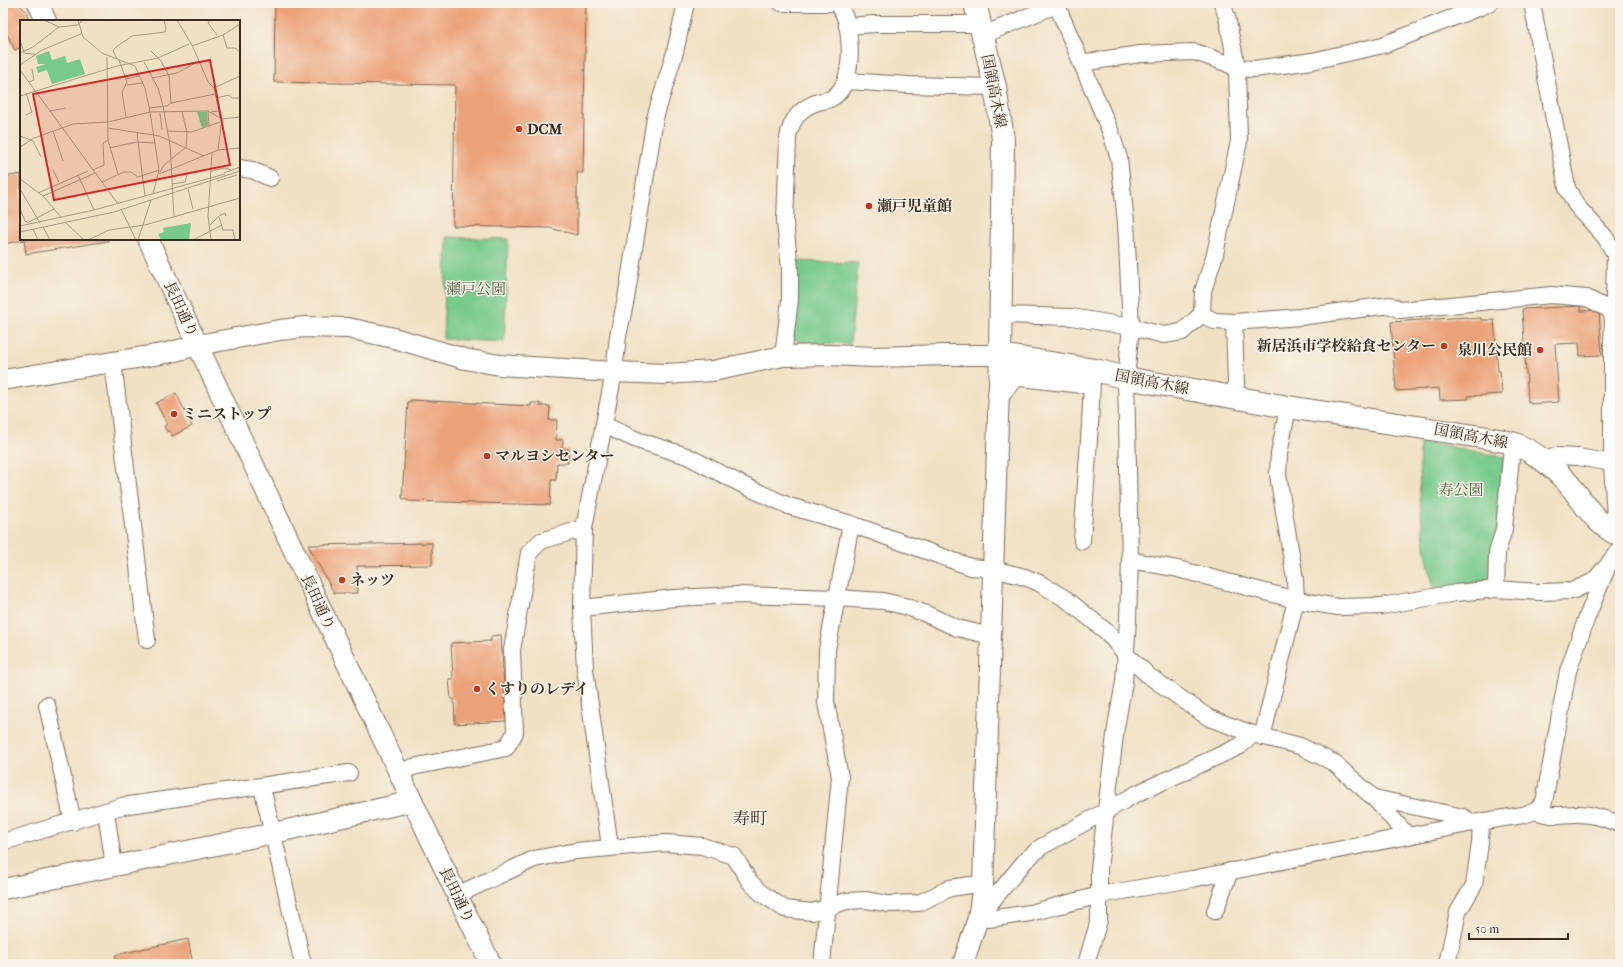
<svg xmlns="http://www.w3.org/2000/svg" width="1623" height="967" font-family="'IM FELL French Canon','Noto Serif JP',serif">
<style>
.green{fill:#78ca8c;stroke:#5a7a55}
.building{fill:#eca278}
.lines{fill:none;stroke-linecap:round;stroke-linejoin:round}
.minor-casing{stroke:#7b6a58;stroke-width:18}
.tertiary-casing{stroke:#7b6a58;stroke-width:22}
.secondary-casing{stroke:#7b6a58;stroke-width:24}
.minor{stroke:#fff;stroke-width:16}
.tertiary{stroke:#fff;stroke-width:20}
.secondary{stroke:#fff;stroke-width:22}
.poi-dot{fill:#c8321e;stroke:#f7f3e8;stroke-width:1.5}
.labels{text-anchor:middle;dominant-baseline:central;stroke-width:3;stroke-linejoin:round;paint-order:stroke}
.street-label{font-size:15px;fill:#3b2a1e;stroke:#f7f3e8}
.poi-label{font-size:15px;font-weight:bold;fill:#3b2a1e;stroke:#f7f3e8;text-anchor:start}
.park-label{font-size:15px;fill:#4d5a3f;stroke:#f7f3e8}
.quarter-label{font-size:17px;fill:#3b2a1e;stroke:#f7f3e8}
.inset-road{fill:none;stroke:#a89882;stroke-width:1}
.view{fill:#d62828;fill-opacity:0.15;stroke:#d62828;stroke-width:2}
.inset-edge{fill:none;stroke:#3b2a1e;stroke-width:2}
</style>
<rect width="100%" height="100%" fill="#f7f3e8"/>
<filter id="ink" filterUnits="userSpaceOnUse"><feTurbulence type="fractalNoise" baseFrequency=".025" numOctaves="2"/><feDisplacementMap in="SourceGraphic" scale="8" xChannelSelector="R" yChannelSelector="G"/><feConvolveMatrix kernelMatrix="1 2 1 2 8 2 1 2 1" color-interpolation-filters="sRGB"/></filter>
<filter id="wash" filterUnits="userSpaceOnUse"><feTurbulence type="fractalNoise" baseFrequency=".012" numOctaves="4" result="noise"/><feDisplacementMap in="SourceGraphic" scale="16" xChannelSelector="R" yChannelSelector="G"/><feGaussianBlur stdDeviation="0.9" result="paint"/><feColorMatrix in="noise" values="0 0 0 0 0 0 0 0 0 0 0 0 0 0 0 0 0 1.4 0 .05"/><feComposite in="paint" operator="in"/></filter>
<g filter="url(#wash)">
<rect width="100%" height="100%" fill="#f1e1c4"/>
<!-- green -->
<g class="green">
<path d="M447,237L508,239L504,342L443,339Z"/>
<path d="M795,261L858,263L850,344L800,342L792,337Z"/>
<path d="M1420,441L1504,457L1494,574L1488,580L1434,589C1421,541 1418,490 1420,441Z"/>
</g>
<g id="blocks">
<!-- building -->
<g class="building">
<path d="M275,3H586L583,173H577V235L550,228L453,226L455,85L274,82Z"/>
<path d="M15,4L21,6L26,11L29,21H21V47L15,50L6,32H3V5Z"/>
<path d="M21,174V239H108V241L26,254L24,240L3,244V177Z"/>
<path d="M1581,306V311L1599,310L1602,355L1580,356L1579,343L1555,344L1559,402L1531,404L1530,401L1528,402L1522,309Z"/>
<path d="M1467,317L1468,319L1481,318V320H1494L1498,371H1500L1502,394L1468,396L1469,399L1440,400L1439,388L1396,391L1391,322Z"/>
<path d="M176,393L192,426L172,436L169,430L167,432L164,426L167,424L156,403Z"/>
<path d="M411,400L531,406V403H540V406H550L549,420H557L556,440H563L562,449H569L568,463H557L556,480H551L550,505L409,501L402,498L408,402H411Z"/>
<path d="M432,543V565L357,566L358,593H334L308,545Z"/>
<path d="M501,635L506,721L455,724L454,699H451L449,679H453L451,643L491,641V636Z"/>
<path d="M188,939L193,964H117L115,955Z"/>
</g>
</g>
</g>
<g filter="url(#ink)">
<use href="#blocks" fill-opacity="0" stroke="#7b6a58" stroke-width="1"/>
<g class="lines">
<!-- minor casing -->
<g class="minor-casing">
<g id="minor">
<path d="M781,3H830"/>
<path d="M1056,3L1111,133L1119,158L1126,222L1131,327L1126,378L1130,560L1128,619L1124,682L1116,727L1099,869V920L1086,964"/>
<path d="M1532,3L1567,188L1576,205L1605,237L1615,254L1614,301L1610,310L1613,319L1612,344V463"/>
<path d="M847,26L876,24H980"/>
<path d="M983,35L1056,5"/>
<path d="M1081,63L1140,54L1195,52L1223,62L1237,68L1254,69L1312,61L1383,45L1490,3"/>
<path d="M847,81L908,85L995,87"/>
<path d="M239,168L252,170L270,178"/>
<path d="M1202,314L1203,291L1215,254L1239,141L1237,68L1227,17L1222,3"/>
<path d="M1000,315L1072,317L1131,327L1164,335L1182,332L1202,314L1214,321L1234,322L1300,317L1390,305L1400,310L1551,295L1587,298L1610,310"/>
<path d="M1234,322L1236,384L1234,398"/>
<path d="M783,356L790,300V269L785,222L788,138C791,119 800,108 818,102C821,101 826,101 830,99C854,87 851,46 847,23C845,16 841,10 839,3"/>
<path d="M113,362L147,640"/>
<path d="M604,425L637,440L687,456L747,487L789,506L851,524L971,567L993,569L1025,577L1039,583L1066,599L1107,632L1126,655L1149,676L1209,718L1253,734L1300,746L1334,763L1374,798L1408,836"/>
<path d="M1544,461L1556,456L1578,457L1612,463L1615,519L1610,531"/>
<path d="M1082,541L1090,425L1092,381"/>
<path d="M1130,560L1178,569L1296,600L1338,607L1381,606L1456,593L1496,589L1539,592L1572,591L1594,581L1604,569"/>
<path d="M1496,589L1497,552L1504,529L1511,457L1515,444"/>
<path d="M582,608L674,598L738,595L837,598L883,601L904,606L924,613L957,628L991,636"/>
<path d="M47,705L73,822"/>
<path d="M1262,737L1296,600L1295,579L1278,475L1279,454L1288,407"/>
<path d="M400,772L413,767L506,748L515,733L512,650L529,553L541,541L584,528"/>
<path d="M262,787L303,964"/>
<path d="M1374,798L1463,817L1473,823"/>
<path d="M1536,811C1551,818 1561,814 1577,814C1592,814 1606,819 1620,824"/>
<path d="M106,812L114,866"/>
<path d="M3,842L122,806L349,773"/>
<path d="M610,847L585,669L582,608L584,528L614,372L618,336L626,299L655,118L675,52L686,3"/>
<path d="M457,895L534,859L576,851L666,843L702,846L734,856L750,882L761,893L785,909L812,912L827,908L846,901L866,900L888,904L919,903L950,888L970,885H983"/>
<path d="M1215,911L1230,871"/>
<path d="M978,918L989,919L1030,913L1100,895L1192,879L1473,823L1523,815L1536,811L1544,802L1568,671L1587,617L1609,563L1620,549"/>
<path d="M978,918L1025,861L1041,847L1138,793L1240,746L1253,734"/>
<path d="M822,964L840,777L826,702L827,650L851,524"/>
<path d="M1447,964L1458,912L1474,885L1480,843L1481,823"/>
</g>
</g>
<!-- tertiary casing -->
<g class="tertiary-casing">
<g id="tertiary">
<path d="M38,3L46,21"/>
<path d="M148,239L324,615L457,895L491,964"/>
<path d="M3,380L167,353L198,345L280,330L305,327L348,328L394,338L465,359L500,365L614,372L666,374L713,371L783,356L830,355L874,357L946,355H1000L983,885L978,918L963,964"/>
<path d="M3,889L274,833L413,801"/>
</g>
</g>
<!-- secondary casing -->
<g class="secondary-casing">
<g id="secondary">
<path d="M975,3L995,87L1003,139L1000,355L1095,370L1126,378L1288,407L1488,438C1497,440 1507,441 1515,444C1534,452 1551,465 1565,480C1586,502 1590,521 1620,536"/>
<path d="M999,394L1012,377L1021,375L1083,382"/>
</g>
</g>
<!-- minor -->
<use href="#minor" class="minor"/>
<!-- tertiary -->
<use href="#tertiary" class="tertiary"/>
<!-- secondary -->
<use href="#secondary" class="secondary"/>
</g>
</g>
<!-- markers -->
<g class="poi-dot">
<circle cx="519" cy="129" r="4"/>
<circle cx="869" cy="206" r="4"/>
<circle cx="1444" cy="346" r="4"/>
<circle cx="1540" cy="350" r="4"/>
<circle cx="174" cy="414" r="4"/>
<circle cx="487" cy="456" r="4"/>
<circle cx="342" cy="580" r="4"/>
<circle cx="477" cy="689" r="4"/>
</g>
<g class="labels">
<!-- street labels -->
<g class="street-label">
<text transform="translate(994 91) rotate(79)">国領高木線</text>
<text transform="translate(181 309) rotate(65)">長田通り</text>
<text transform="translate(1152 382) rotate(11)">国領高木線</text>
<text transform="translate(1471 436) rotate(11)">国領高木線</text>
<text transform="translate(318 602) rotate(65)">長田通り</text>
<text transform="translate(457 895) rotate(64)">長田通り</text>
</g>
<!-- poi labels -->
<g class="poi-label">
<text x="527" y="129">DCM</text>
<text x="877" y="206">瀬戸児童館</text>
<text x="1436" y="346" text-anchor="end">新居浜市学校給食センター</text>
<text x="1532" y="350" text-anchor="end">泉川公民館</text>
<text x="182" y="414">ミニストップ</text>
<text x="495" y="456">マルヨシセンター</text>
<text x="350" y="580">ネッツ</text>
<text x="485" y="689">くすりのレデイ</text>
</g>
<!-- park labels -->
<g class="park-label">
<text x="476" y="289">瀬戸公園</text>
<text x="1461" y="490">寿公園</text>
</g>
<!-- quarter labels -->
<g class="quarter-label">
<text x="750" y="818">寿町</text>
</g>
</g>
<!-- overview -->
<g transform="translate(20 20)">
<rect width="220" height="220" fill="#f1e1c4"/>
<path d="M29,31L32,40L45,36L47,43L60,39L65,54L32,64L27,50L18,53L16,47L26,44H18L16,36ZM177,92H187L188,105L182,108ZM171,203L169,220H141L138,214L144,212L143,208Z" fill="#78ca8c"/>
<path class="inset-road" d="M24,0L39,7M58,0L63,17L82,33L115,46L125,68L130,92L188,91L202,99L220,97M157,0L173,27L188,62L194,68L199,91M190,0L188,3L197,15M203,15L207,28H215L220,32M0,20L4,32M172,26L203,15L220,4M131,31L141,41L149,56L151,83M0,33L13,27L39,7L58,5L63,0M3,33L15,34M87,37L88,120L98,154M97,39L93,31L96,27L112,16L145,12L146,9L144,0M99,40L107,62L102,72L106,97M124,42L138,68L143,86L150,125L154,196M0,45L22,30L61,14M0,50L98,184M132,58L157,53L179,41M106,59L120,56M88,60L105,57M9,62L14,60L12,49M107,65L123,63M194,68L220,56M6,73L12,92L6,95M0,76L97,46L138,38L169,24M196,78L209,75L212,78H220M129,88L147,86L151,83L195,74M30,91L46,88M188,91L189,107M162,92L167,112L166,128M191,92L199,91L200,98M140,93L142,110M88,108L139,116L184,136M33,111L43,141M148,111L172,112L200,102M117,113L125,176M0,116L13,121L21,137M0,127L14,118L53,104L88,102L130,92L139,150L133,174M89,128L117,122L135,123M198,130L220,128M33,150L39,162M73,150L84,145L83,123L88,120M191,151L205,148L211,150M140,152L144,145L165,128M204,153L220,147M139,154L198,130L202,99M58,155L74,190M0,159L23,176L41,197M197,161L217,155M82,162L104,152H111L118,157L139,150M152,164L165,162L167,154M0,169L20,203M168,169L173,189M18,173L68,151M23,176L75,153M0,189L5,201L9,203M101,189L116,220M199,197L203,210H213L215,220M9,202L34,189M46,203L64,220M0,206L74,190L205,154M189,206L199,196L205,193L206,196M23,207L30,220M13,209L18,220M0,212L94,192L220,151M68,220L89,210L125,205L220,178M118,220L131,180M173,220L202,205M191,220L188,196L192,133"/>
<path class="view" d="M190,40L210,145L34,180L13,74Z"/>
<rect width="220" height="220" class="inset-edge"/>
</g>
<!-- margin -->
<rect width="1623" height="967" fill="none" stroke="#f7f3e8" stroke-width="16"/>
<!-- scale -->
<path d="M1469 933v6h99v-6" fill="none" stroke="#3b2a1e" stroke-width="2"/>
<text x="1475" y="933" font-size="12" fill="#3b2a1e" stroke="#f7f3e8" stroke-width="3" paint-order="stroke">50 m</text>
</svg>
